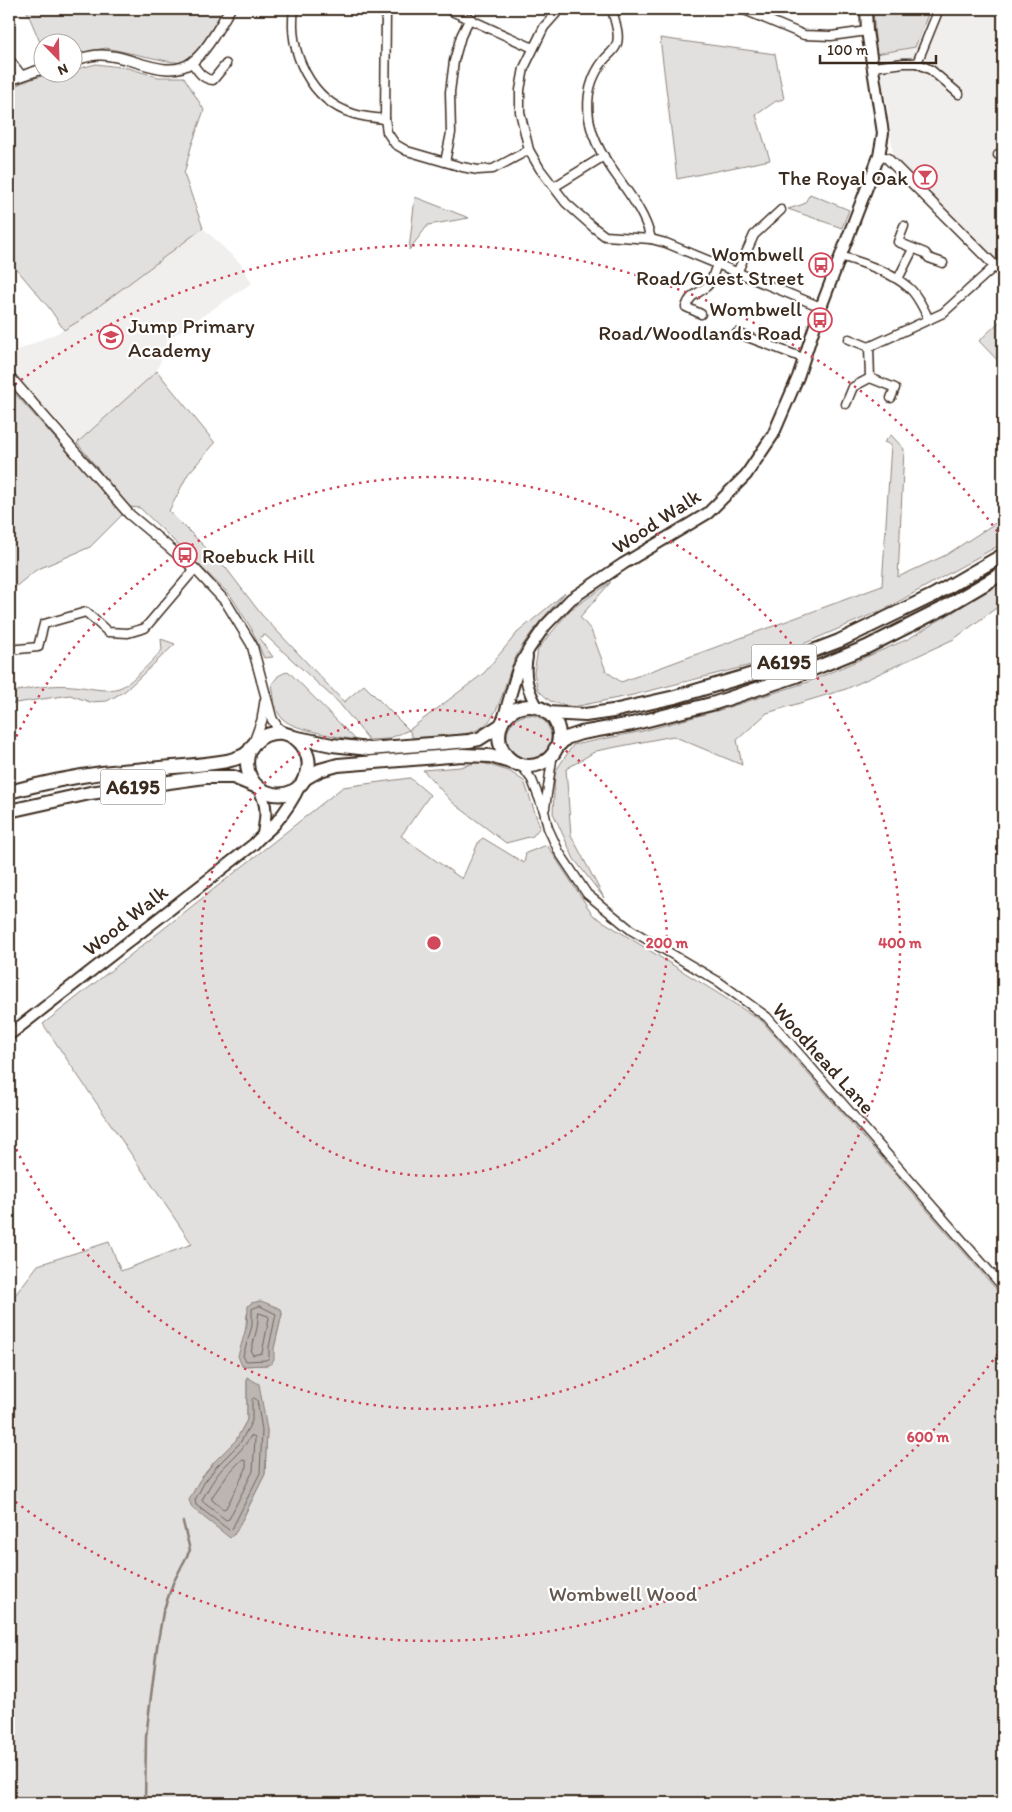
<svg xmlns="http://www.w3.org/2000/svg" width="1012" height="1812" font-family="Itim,sans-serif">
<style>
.built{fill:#f1efee}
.green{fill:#e2e0de;stroke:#8e857e;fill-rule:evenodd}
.water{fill:#bcb6b3;stroke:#887e77}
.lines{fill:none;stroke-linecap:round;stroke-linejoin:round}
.shore{stroke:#6f625a;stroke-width:1}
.stream{stroke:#887e77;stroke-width:2.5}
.minor-casing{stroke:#3b2a1e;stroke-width:11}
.tertiary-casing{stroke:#3b2a1e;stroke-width:12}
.secondary-casing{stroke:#3b2a1e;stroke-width:14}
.trunk-casing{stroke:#3b2a1e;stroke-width:16}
.minor{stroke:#fff;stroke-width:8}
.tertiary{stroke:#fff;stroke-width:9}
.secondary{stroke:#fff;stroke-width:10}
.trunk{stroke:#fff;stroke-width:12}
.ring{fill:none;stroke:#d1495b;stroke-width:2.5;stroke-dasharray:2.5 5}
.labels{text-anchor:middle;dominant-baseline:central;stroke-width:4.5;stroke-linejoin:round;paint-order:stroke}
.shield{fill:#fff;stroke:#766a62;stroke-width:1}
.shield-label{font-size:20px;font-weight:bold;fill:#3b2a1e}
.poi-label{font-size:21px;fill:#3b2a1e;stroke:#fff;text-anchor:end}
.street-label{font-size:21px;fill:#3b2a1e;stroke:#fff}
.park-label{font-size:21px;fill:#65584e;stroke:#fff}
.centre{fill:#d1495b;stroke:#fff;stroke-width:2.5}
.ring-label{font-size:15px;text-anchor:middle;font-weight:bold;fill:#d1495b;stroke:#fff;stroke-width:4.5;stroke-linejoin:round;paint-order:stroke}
</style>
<rect width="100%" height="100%" fill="#fff"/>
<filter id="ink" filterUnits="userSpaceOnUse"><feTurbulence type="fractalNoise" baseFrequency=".02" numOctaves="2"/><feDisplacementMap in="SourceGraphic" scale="10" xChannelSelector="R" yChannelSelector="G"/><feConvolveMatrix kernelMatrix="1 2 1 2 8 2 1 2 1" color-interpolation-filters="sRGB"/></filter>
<g filter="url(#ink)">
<!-- built -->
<g class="built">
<path d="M930,9H1003V266L893,157L888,109L876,54L915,47Z"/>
<path d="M203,228L240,263L252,283L168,339L157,371L77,443L9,367V354L55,334L79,321Z"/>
</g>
<!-- green -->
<g class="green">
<path d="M26,9H224L200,48L182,63L167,61L106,48L73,54L72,42H42V47Z"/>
<path d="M873,9H930L915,47L876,54Z"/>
<path d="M660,38L775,54L784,99L776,101L756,115L770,160L677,179Z"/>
<path d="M96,64L128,68L158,77H184L204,110L191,147L184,174L203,228L79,321L64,330L50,309L9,260V90C23,79 54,72 72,72L73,70Z"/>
<path d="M810,194L849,210L842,228L788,209L804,204Z"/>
<path d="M415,197L469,218L428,225L409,250Z"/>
<path d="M1000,321L1003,324V366L979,341Z"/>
<path d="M157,371L215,443L188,474L169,511L226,568L261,614L344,702L364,685L409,730L484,673L517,633L565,593C547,614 528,633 516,657C505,677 502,712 484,726C469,738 432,736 413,738L409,730L388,739L369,740L339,703L265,635L259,638L273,657L264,658L251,628L231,596L140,508L129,507L77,443Z"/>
<path d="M9,387L123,514L90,547L36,570L14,588L9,590Z"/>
<path d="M891,435L904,449L898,577L946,555L1003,518V543L889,607L759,663L633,695L573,707L550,701L538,690L534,673L538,649L570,610L611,582L580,617L591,630L606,671L621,682L882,586L891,445L884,442Z"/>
<path d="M1003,582V603L954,639L846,689L767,713L737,740L742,765L673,736L596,751L566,769L571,835L604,898L574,859L553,813L555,772L573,745L643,731L723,709L808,682L908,639Z"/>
<path d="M161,639L175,644L125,691L107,701L90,702L70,695L9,704V693C30,688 51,684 73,686C88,687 104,693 119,688C131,684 153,660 162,650Z"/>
<path d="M288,671L356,740C340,737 295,730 284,720C274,712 274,695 272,684L278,676Z"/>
<circle cx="529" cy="737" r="22"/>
<path d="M479,762L509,771L524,781L540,827L533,836L506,843L452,802L423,770L460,767Z"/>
<path d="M410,778L430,795L401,836L462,879L479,841L483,838L524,863L526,853L547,845L593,915L762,1021L1003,1297V1803H9V1303L38,1265L109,1242L121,1271L192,1244L43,1024L343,787ZM258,1301L281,1309L282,1314L274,1348L267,1365L242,1366L247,1314ZM247,1377L267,1430L265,1474L236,1532L214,1462L236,1440L247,1420Z"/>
</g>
<!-- water -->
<g class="water">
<path d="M261,1301L281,1309L282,1314L274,1348V1359L271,1364L267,1365L242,1366L238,1356L247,1325L248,1306L251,1303Z"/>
<path d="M247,1377L259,1384L267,1430L265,1474L236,1532L230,1538L192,1508L189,1500L199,1481L214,1462L236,1440L247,1420Z"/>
</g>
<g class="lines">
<!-- shore -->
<g class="shore">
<path d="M260,1306L276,1314L269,1347V1358L266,1360L246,1361L243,1356L252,1326V1309Z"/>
<path d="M259,1313L268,1316L269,1318L262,1353L253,1355L251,1352L257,1328Z"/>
<path d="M254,1398L257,1400L262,1430L260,1473L232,1529L229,1530L196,1505L195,1500L204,1483L217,1466L240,1443L252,1421V1400Z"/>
<path d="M251,1436H254L255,1438L253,1471L229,1519L226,1520L203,1502L202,1500C208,1489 214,1478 222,1469C233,1458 243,1449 251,1436Z"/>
<path d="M242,1460L246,1461V1469L226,1508L223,1509L212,1500V1497L227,1475Z"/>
</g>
<!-- stream -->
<path class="stream" d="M145,1803L146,1737L157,1647L163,1612L173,1583L190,1550L183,1522"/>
<!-- minor casing -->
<g class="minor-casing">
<g id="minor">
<path d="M294,9C288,51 310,101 354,114C364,117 374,118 385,119"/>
<path d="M386,9L385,119L387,132L395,144L407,151L462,167L478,170L493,169L529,150"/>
<path d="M447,9L533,48"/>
<path d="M560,9L544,27L524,68L520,90V112L529,150L540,169L566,203L593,227L605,236L651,239L666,243L821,307"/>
<path d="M612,9C614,20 621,35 616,46C614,51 607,56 604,60C590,78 586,96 589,118C595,163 641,194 651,239"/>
<path d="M742,9L804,35L831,36L867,31"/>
<path d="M9,59L22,76"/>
<path d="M192,63C198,71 202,79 213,80L226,64"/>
<path d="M917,63L931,70L959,94"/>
<path d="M873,67L904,63H917L939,9"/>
<path d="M998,155L1003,152"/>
<path d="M445,162L451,133L450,92L454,61L461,36L470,18"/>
<path d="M554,187L604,156"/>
<path d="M904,226L898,242L925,253L929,258L943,263"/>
<path d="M840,256C861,262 892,273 908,287C917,294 924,309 929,320"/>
<path d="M737,273L754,235L781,210"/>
<path d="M898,279L913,249"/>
<path d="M701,314L686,307C691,293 696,296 706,287C712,283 714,271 717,264"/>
<path d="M737,333L803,358"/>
<path d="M849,339L869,347"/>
<path d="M870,378L895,388L891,398"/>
<path d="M846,404L853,387L870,378L869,347L943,313L995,266"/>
<path d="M9,650L38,647L44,624L86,612L108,632L128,633L145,628L195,569"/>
<path d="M521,765L532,780L544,811L548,828L559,852L587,894L631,930L719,982L767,1017L1003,1287"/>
<path d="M545,808L553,753"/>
</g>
</g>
<!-- tertiary casing -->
<g class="tertiary-casing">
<g id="tertiary">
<path d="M72,61C81,59 90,55 99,55C128,53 166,82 192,62C207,51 220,25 230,9"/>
<path d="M9,83L13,79L42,69"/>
<path d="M879,156L887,158L1003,274"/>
<path d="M9,376L129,514L195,569L226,602L252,645L272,719L278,728L287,734"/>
<path d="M254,742L262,720L265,701"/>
</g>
</g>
<!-- secondary casing -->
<g class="secondary-casing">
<g id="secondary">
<path d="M527,657C523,676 528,691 538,708"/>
<path d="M503,720L518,669L529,649L545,626L571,599L623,564L708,513L746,475L773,435L798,377L821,307L879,156L883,133L867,31L866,9"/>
<path d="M259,789C268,807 266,815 263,834"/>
<path d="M9,1035L254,844C260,837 267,832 274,825C284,813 294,799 300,785"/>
</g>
</g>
<!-- trunk casing -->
<g class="trunk-casing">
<g id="trunk">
<circle cx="529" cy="736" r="30"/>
<path d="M547,713L585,715L613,711L675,697L753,674L839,641L934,595L1003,555"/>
<path d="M293,737L332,745L369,749L469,741L479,739L501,725"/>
<path d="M555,749L566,738L581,733L632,724L715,703L796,676L867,647L942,609L1003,573"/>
<path d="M304,779L320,770L338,765L462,755L490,756L517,764"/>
<path d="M9,792C39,784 71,777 102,773C144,768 186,768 227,761C235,759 243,757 248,752C251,749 252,745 255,743C262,735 273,732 283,733C301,737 313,756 307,774C293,812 236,793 249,751"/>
<path d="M9,811L90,793L205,777H233L255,786"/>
</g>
</g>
<!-- minor -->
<use href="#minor" class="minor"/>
<!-- tertiary -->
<use href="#tertiary" class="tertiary"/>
<!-- secondary -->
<use href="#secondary" class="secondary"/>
<!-- trunk -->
<use href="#trunk" class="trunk"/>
</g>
</g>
<!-- distance rings -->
<g class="ring">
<circle cx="434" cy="943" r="233"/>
<path d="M10 750A466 466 0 1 1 10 1136"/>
<path d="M1002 1348A698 698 0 0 1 9 1497M9 389A698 698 0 0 1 1002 538"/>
</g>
<!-- icons -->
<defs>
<g id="bar-ring" transform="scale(1.25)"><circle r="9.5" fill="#fff" stroke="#d1495b" stroke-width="1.5"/><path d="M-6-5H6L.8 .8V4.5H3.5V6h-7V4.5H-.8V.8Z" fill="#d1495b"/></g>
<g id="bus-ring" transform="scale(1.25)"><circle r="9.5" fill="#fff" stroke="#d1495b" stroke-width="1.5"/><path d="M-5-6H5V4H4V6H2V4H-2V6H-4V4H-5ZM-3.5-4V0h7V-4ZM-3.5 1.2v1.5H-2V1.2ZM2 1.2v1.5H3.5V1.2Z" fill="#d1495b"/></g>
<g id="school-ring" transform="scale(1.25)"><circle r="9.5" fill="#fff" stroke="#d1495b" stroke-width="1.5"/><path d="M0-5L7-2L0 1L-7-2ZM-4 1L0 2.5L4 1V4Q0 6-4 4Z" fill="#d1495b"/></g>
</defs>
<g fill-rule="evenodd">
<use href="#bar-ring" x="925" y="177"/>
<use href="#bus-ring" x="821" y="265"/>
<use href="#bus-ring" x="820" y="320"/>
<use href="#school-ring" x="111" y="337"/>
<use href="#bus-ring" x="185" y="555"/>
</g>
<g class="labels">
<!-- shield labels -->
<g class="shield">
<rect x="751.5" y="644.5" width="65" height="35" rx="4"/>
<rect x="100.5" y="769.5" width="65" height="35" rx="4"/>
</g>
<g class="shield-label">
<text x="784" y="662">A6195</text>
<text x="133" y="787">A6195</text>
</g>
<!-- poi labels -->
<g class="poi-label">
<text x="908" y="177">The Royal Oak</text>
<text x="804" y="253">Wombwell<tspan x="804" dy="24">Road/Guest Street</tspan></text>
<text x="802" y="308">Wombwell<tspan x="802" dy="24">Road/Woodlands Road</tspan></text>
<text x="128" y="325" text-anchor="start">Jump Primary<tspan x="128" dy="24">Academy</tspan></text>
<text x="202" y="555" text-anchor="start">Roebuck Hill</text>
</g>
<!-- street labels -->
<g class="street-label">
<text transform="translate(656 521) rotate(-33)">Wood Walk</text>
<text transform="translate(125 920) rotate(-38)">Wood Walk</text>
<text transform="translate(824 1058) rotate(48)">Woodhead Lane</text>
</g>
<!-- park labels -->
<g class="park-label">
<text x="623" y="1593">Wombwell Wood</text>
</g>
</g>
<circle cx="434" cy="943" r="8" class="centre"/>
<g class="ring-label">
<text x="667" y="948">200 m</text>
<text x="900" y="948">400 m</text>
<text x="928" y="1442">600 m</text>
</g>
<!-- margin -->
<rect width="1012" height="1812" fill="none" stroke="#fff" stroke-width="30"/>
<rect x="15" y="15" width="982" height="1782" fill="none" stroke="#3b2a1e" stroke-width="2" filter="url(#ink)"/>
<!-- north arrow -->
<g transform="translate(58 58) rotate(157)"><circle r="24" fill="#ffffff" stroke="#b1aaa5"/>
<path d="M0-4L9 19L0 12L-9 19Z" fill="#d1495b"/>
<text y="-8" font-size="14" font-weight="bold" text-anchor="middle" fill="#3b2a1e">N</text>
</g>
<!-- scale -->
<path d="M820 55v8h116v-8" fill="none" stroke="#3b2a1e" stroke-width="2.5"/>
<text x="827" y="55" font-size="15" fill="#3b2a1e" stroke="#ffffff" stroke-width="4" paint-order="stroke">100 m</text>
</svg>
